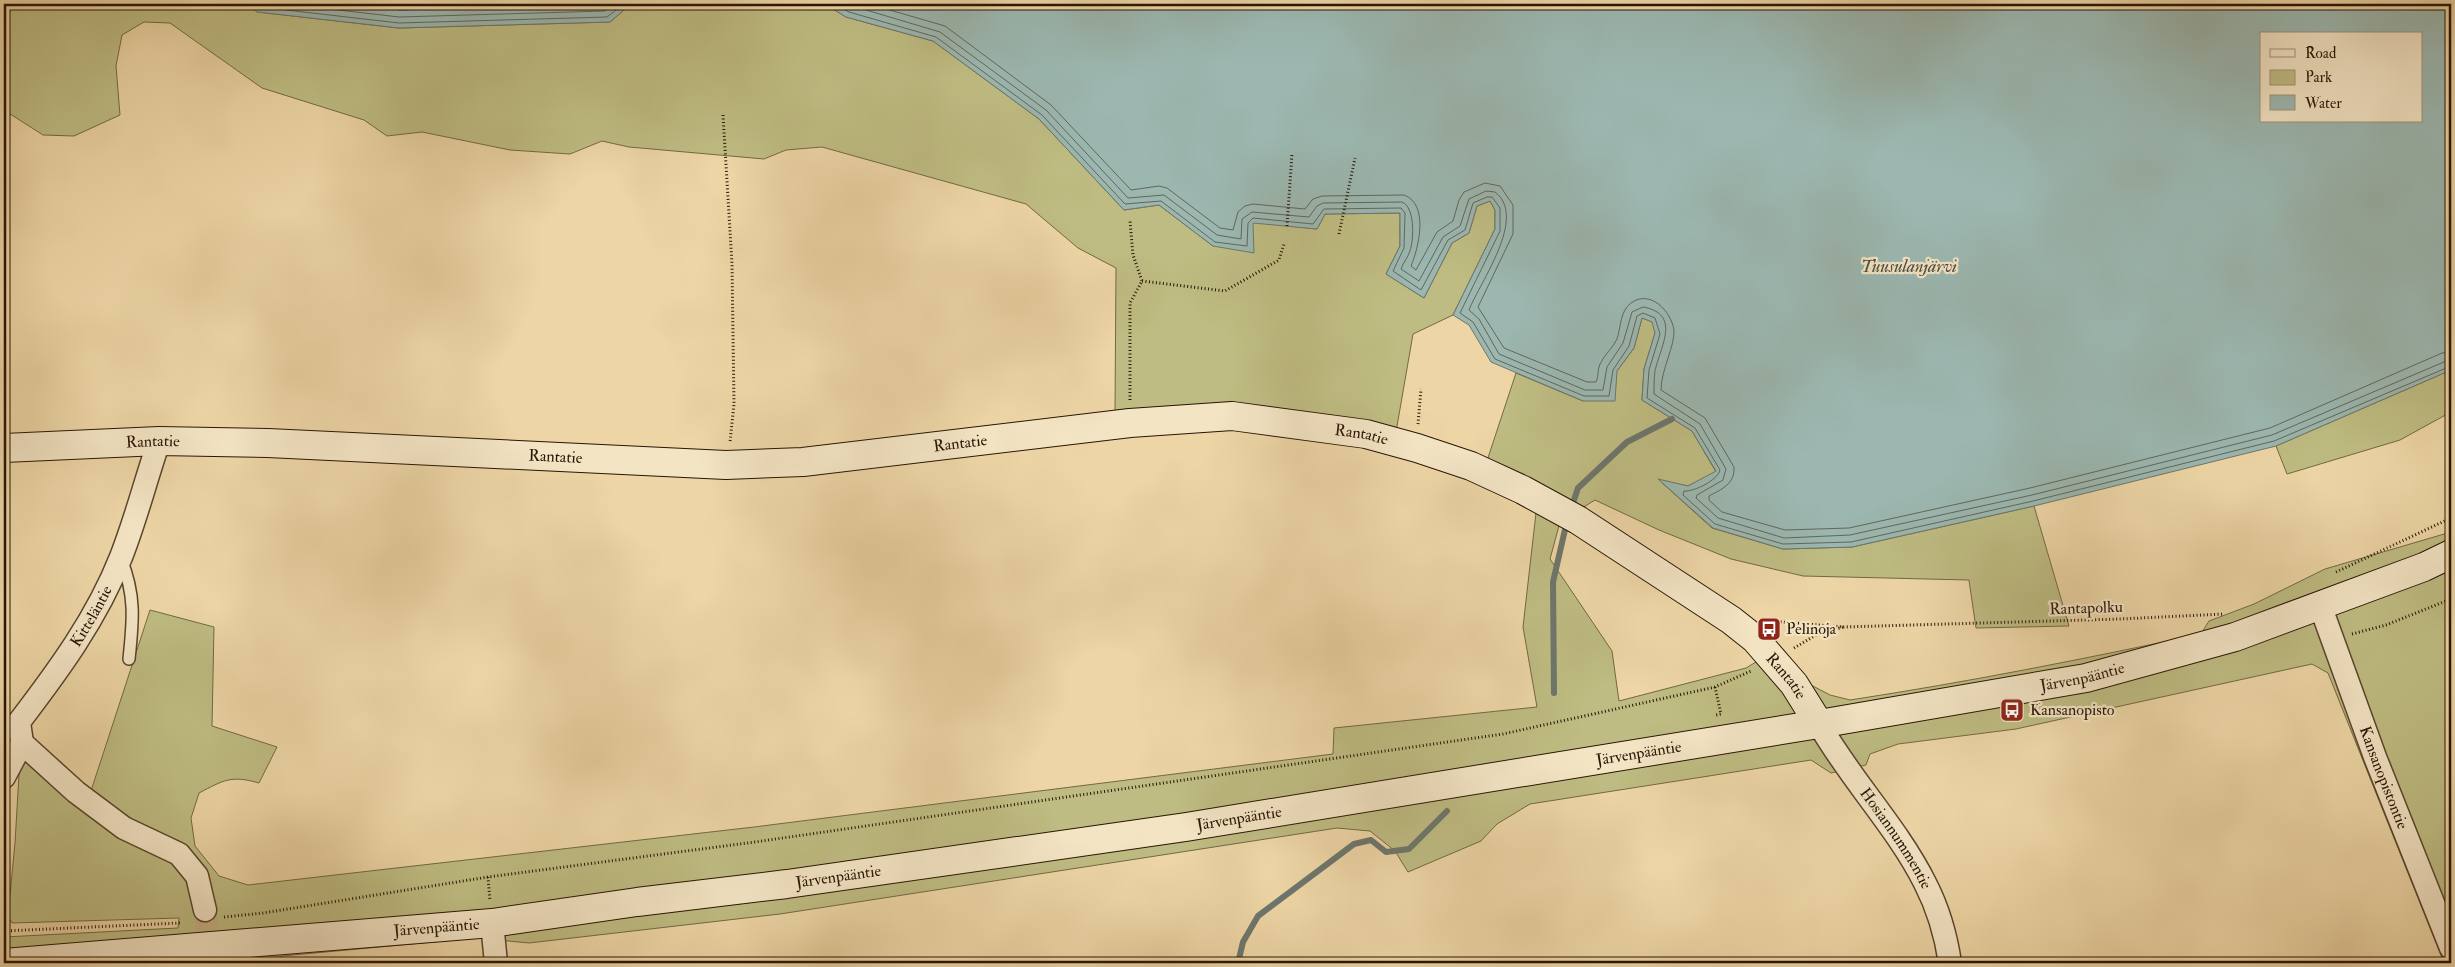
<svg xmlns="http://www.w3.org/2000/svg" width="2455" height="967" font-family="'IM FELL Double Pica',serif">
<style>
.green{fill:#bebc82;stroke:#736844}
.water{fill:#9bb7b0;stroke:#6d766c;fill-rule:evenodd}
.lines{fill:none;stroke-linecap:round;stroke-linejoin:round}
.shore{stroke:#62665a;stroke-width:1}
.stream{stroke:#6d766c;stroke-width:6}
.street-tunnel{stroke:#c6af85;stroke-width:22;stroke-dasharray:22 11;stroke-linecap:butt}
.lane-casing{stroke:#59452d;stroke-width:14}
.street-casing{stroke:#59452d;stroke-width:25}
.secondary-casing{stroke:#281505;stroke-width:30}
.path{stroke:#281505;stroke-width:3;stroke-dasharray:1 2.5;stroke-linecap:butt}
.lane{stroke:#f3e4c4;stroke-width:11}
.street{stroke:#f3e4c4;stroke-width:22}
.secondary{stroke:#f3e4c4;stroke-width:28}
.labels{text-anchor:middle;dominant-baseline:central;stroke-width:4.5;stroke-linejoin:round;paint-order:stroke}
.street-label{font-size:16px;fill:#281505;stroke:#f3e4c4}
.poi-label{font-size:16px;fill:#281505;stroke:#f3e4c4;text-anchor:start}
.water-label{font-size:18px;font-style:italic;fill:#504e41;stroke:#f3e4c4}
</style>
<rect width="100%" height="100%" fill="#edd5a5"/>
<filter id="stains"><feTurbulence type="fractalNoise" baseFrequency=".004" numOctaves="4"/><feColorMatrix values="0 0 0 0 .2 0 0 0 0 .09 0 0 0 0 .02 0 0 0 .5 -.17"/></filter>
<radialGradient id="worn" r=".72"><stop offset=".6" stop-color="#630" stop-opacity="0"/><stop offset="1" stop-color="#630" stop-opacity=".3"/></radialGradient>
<!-- green -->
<g class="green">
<path d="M4,4H248L258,12L399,28L610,22L631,4H825L846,17L933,41L1039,119L1124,210L1159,205L1213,246L1253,222L1317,229L1325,214L1400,213V246L1386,274L1424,298L1452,243L1469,233L1477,206L1490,201L1495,210V229L1453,315L1413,334L1396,432L1222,407L1145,408L1115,412L1116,268L1078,248L1026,204L822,147L786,150L764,159L629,147L602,141L570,154L510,150L422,132L387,136L364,120L262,88L170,23L144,22L122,35L116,66L120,115L74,136L43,135L4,110Z"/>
<path d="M1642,318L1653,322L1655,333L1644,369L1642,400L1692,431L1716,472L1688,486L1659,480L1712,528L1783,549L1852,547L2034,506L2069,626L1976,628L1969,580L1803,576L1731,559L1659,530L1595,500L1560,522L1550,559L1612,651L1619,701L1746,668L1781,647L1811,685L1830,695L1850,700C1968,682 2084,659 2201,634L2209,621L2254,604L2325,569L2451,532V963H2444L2328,673L2312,664L2016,729L1898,744L1870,754L1866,765L1831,773L1811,760L1530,804L1497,824L1481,841L1408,872L1395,851L1370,831L1337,828L780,914L529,943L477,938L282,956L263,963H175L177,935L4,949V937L178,928L179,918L12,923L8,916L15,843L20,758L90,794L150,610L214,627L212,726L277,747L259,783C231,775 224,780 199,793L191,818L195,846L219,876L248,885L754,827L1333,754L1334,728L1537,707L1523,627L1537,504L1480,482L1516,373L1583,401L1617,371L1634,348Z"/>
<path d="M2451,370V412L2400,440L2287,474L2276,446Z"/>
</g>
<!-- water -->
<g class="water">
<path d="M248,4H631L610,22L399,28L257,12Z"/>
<path d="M825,4H2451V370L2276,446L2034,506L1852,547L1783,549L1713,528L1658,479L1688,486L1716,471L1692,431L1642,400L1644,369L1655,333L1652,322L1642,318L1634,348L1617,371L1615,401H1583L1491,362L1469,325L1453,315L1495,229V210L1490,201L1477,206L1469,233L1452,243L1424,298L1386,274L1400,246V213L1325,214L1317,229L1253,223L1254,253L1213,246L1159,205L1124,210L1039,119L933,41L846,17ZM2261,34H2421V121H2261Z"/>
</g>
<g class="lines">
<!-- shore -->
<g class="shore">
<path d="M256,4L260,7L399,23L607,17L624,4"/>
<path d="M287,4L399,17L605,11L614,4"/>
<path d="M351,4L400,10L585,4"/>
<path d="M835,4L849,12L936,37L1042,115L1125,204L1161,201L1215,242L1247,246L1248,223L1253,218L1313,224L1324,209L1401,208L1405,213L1404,248L1393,271L1421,290L1448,240L1465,230L1473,203L1487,197H1492L1500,208V231L1460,313L1473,322L1495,359L1584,396H1609L1613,370L1629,346L1637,316L1643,313L1655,318L1660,334L1649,370L1647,398L1695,428L1720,470C1718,480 1694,492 1684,491L1683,495L1715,524L1783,544L1851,542L2033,501L2274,441L2451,366"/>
<path d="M846,4L940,32L1046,110L1128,198L1164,195L1217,235L1241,239L1242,219L1252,212L1309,217L1317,206L1323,203L1402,202C1415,207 1414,239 1410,251C1408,257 1403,263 1401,269L1419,281L1443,237L1460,226L1469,199L1486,191L1495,192C1528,217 1480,282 1469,310L1479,319L1499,354L1585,390H1603L1607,367L1623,343L1632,312L1643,307C1682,314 1660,347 1655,371C1654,378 1654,387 1654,394L1700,424L1726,469L1723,480L1697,495L1696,498L1718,518L1784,538L1850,535L2032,495L2272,435L2451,359"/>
<path d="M869,4L945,26L1051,105L1131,190L1159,186L1167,188L1220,228L1233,230L1238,212L1245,206L1253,204L1305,209L1313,199L1322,196L1404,195C1429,204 1419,247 1411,266L1416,270L1437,232L1453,221L1459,200L1464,192L1485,183L1500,186L1513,205V234L1478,307L1504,348L1587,382H1596C1599,377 1597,370 1600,364C1604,355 1613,348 1617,339C1621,327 1620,311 1631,303C1650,289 1671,311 1674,330C1675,346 1661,370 1661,390L1705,418L1734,467C1735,484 1722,489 1709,496V500L1722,512L1785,530L1849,528L2030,488L2270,428L2442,353L2451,352"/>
</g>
<!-- stream -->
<g class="stream">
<path d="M1571,509L1578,488L1627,442L1672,419"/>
<path d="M1554,693L1553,582L1567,521"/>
<path d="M1238,963L1243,942L1258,916L1354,844L1371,840L1386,852L1409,849L1447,811"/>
</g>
<!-- street-tunnel -->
<path class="street-tunnel" d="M205,910L210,963"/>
<!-- lane casing -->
<g class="lane-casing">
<path id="lane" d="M121,559C136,596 133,621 129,659"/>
</g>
<!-- street casing -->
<g class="street-casing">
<g id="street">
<path id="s1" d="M2320,605L2375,757L2451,948"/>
<path id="s2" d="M1819,724C1850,779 1897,827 1925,883C1938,908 1946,936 1950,963"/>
<path d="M22,743L76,792L124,828L179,854L197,876L205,910"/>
<path id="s3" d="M4,777L22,743L19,722C58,671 97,618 121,557C136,519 146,479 159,441"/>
<path d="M492,923L496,963"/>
</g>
</g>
<!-- secondary casing -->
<g class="secondary-casing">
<g id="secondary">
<path id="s4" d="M4,448L159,441L268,443L726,465L803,462L1130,423L1232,416L1366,434L1417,448L1471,466L1523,490L1578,520L1731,620L1755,639L1794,684L1819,724"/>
<path id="s5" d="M4,963L492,923L637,902L787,884L1186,827L1819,724L2086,678L2235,637L2424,567L2451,554"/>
</g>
</g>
<!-- path -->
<g class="path">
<path d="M723,115L732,264L734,404L730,442"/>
<path d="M1287,226L1292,154"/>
<path d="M1339,234L1355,158"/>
<path d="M1142,281L1225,291L1279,260L1284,244"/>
<path d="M1130,400V303L1142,281L1133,255L1130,221"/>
<path d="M1418,424L1421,389"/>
<path d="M2336,572L2451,518"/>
<path d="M1770,621L1843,627L2120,619L2224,614"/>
<path d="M2352,634L2386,625L2451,599"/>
<path d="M1794,648L1816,635L1843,627"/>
<path d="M1715,687L1721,714L1716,715"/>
<path d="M488,877L490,901"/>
<path d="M4,884V889"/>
<path d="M224,917L263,913L488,877L755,842L1503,734L1715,687L1751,671"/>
<path d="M4,931L180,923"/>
</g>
<!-- lane -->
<use href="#lane" class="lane"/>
<!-- street -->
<use href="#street" class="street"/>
<!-- secondary -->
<use href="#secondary" class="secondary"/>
</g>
<!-- icons -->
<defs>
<g id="bus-square" transform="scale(1.25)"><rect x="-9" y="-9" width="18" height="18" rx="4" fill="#8f2418" stroke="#f3e4c4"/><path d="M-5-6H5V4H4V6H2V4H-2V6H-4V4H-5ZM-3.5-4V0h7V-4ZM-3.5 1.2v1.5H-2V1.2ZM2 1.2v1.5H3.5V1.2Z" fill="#fff"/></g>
</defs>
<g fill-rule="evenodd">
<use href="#bus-square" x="1769" y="629"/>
<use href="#bus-square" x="2012" y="710"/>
</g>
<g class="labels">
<!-- street labels -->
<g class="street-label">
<text stroke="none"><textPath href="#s4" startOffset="1362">Rantatie</textPath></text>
<text stroke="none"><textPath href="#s4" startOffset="149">Rantatie</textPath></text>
<text stroke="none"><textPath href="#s4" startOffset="958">Rantatie</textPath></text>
<text stroke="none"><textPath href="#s4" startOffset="552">Rantatie</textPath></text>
<text transform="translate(2086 608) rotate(-2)">Rantapolku</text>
<text stroke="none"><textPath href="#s3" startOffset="188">Kitteläntie</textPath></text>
<text stroke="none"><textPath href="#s4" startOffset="1858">Rantatie</textPath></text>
<text stroke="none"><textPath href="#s5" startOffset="2099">Järvenpääntie</textPath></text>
<text stroke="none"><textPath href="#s5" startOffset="1649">Järvenpääntie</textPath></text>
<text stroke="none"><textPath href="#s1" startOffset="184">Kansanopistontie</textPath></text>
<text stroke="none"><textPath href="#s5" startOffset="1244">Järvenpääntie</textPath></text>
<text stroke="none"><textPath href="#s2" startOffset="138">Hosiannummentie</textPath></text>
<text stroke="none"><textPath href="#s5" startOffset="839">Järvenpääntie</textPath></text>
<text stroke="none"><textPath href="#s5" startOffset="434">Järvenpääntie</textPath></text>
</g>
<!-- poi labels -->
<g class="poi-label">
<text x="1786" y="629">Pelinoja</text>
<text x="2030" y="710">Kansanopisto</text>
</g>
<!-- water labels -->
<g class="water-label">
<text x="1909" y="266">Tuusulanjärvi</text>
</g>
</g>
<!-- margin -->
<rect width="2455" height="967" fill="none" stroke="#edd5a5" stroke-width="20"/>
<rect x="5" y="5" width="2445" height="957" fill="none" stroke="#281505" stroke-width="2.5"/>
<rect x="10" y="10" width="2435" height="947" fill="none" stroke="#281505"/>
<!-- legend -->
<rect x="2260" y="32" width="162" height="90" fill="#f3e4c4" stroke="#a29178"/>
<rect x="2270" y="49" width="25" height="8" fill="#f3e4c4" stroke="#a29178"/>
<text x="2305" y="58" font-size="15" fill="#281505">Road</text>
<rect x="2270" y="70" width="25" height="15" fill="#bebc82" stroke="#a29178"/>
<text x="2305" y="82" font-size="15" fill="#281505">Park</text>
<rect x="2270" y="95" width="25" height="15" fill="#9bb7b0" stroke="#a29178"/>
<text x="2305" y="108" font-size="15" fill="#281505">Water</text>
<rect width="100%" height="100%" filter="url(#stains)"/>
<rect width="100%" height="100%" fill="url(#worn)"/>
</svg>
